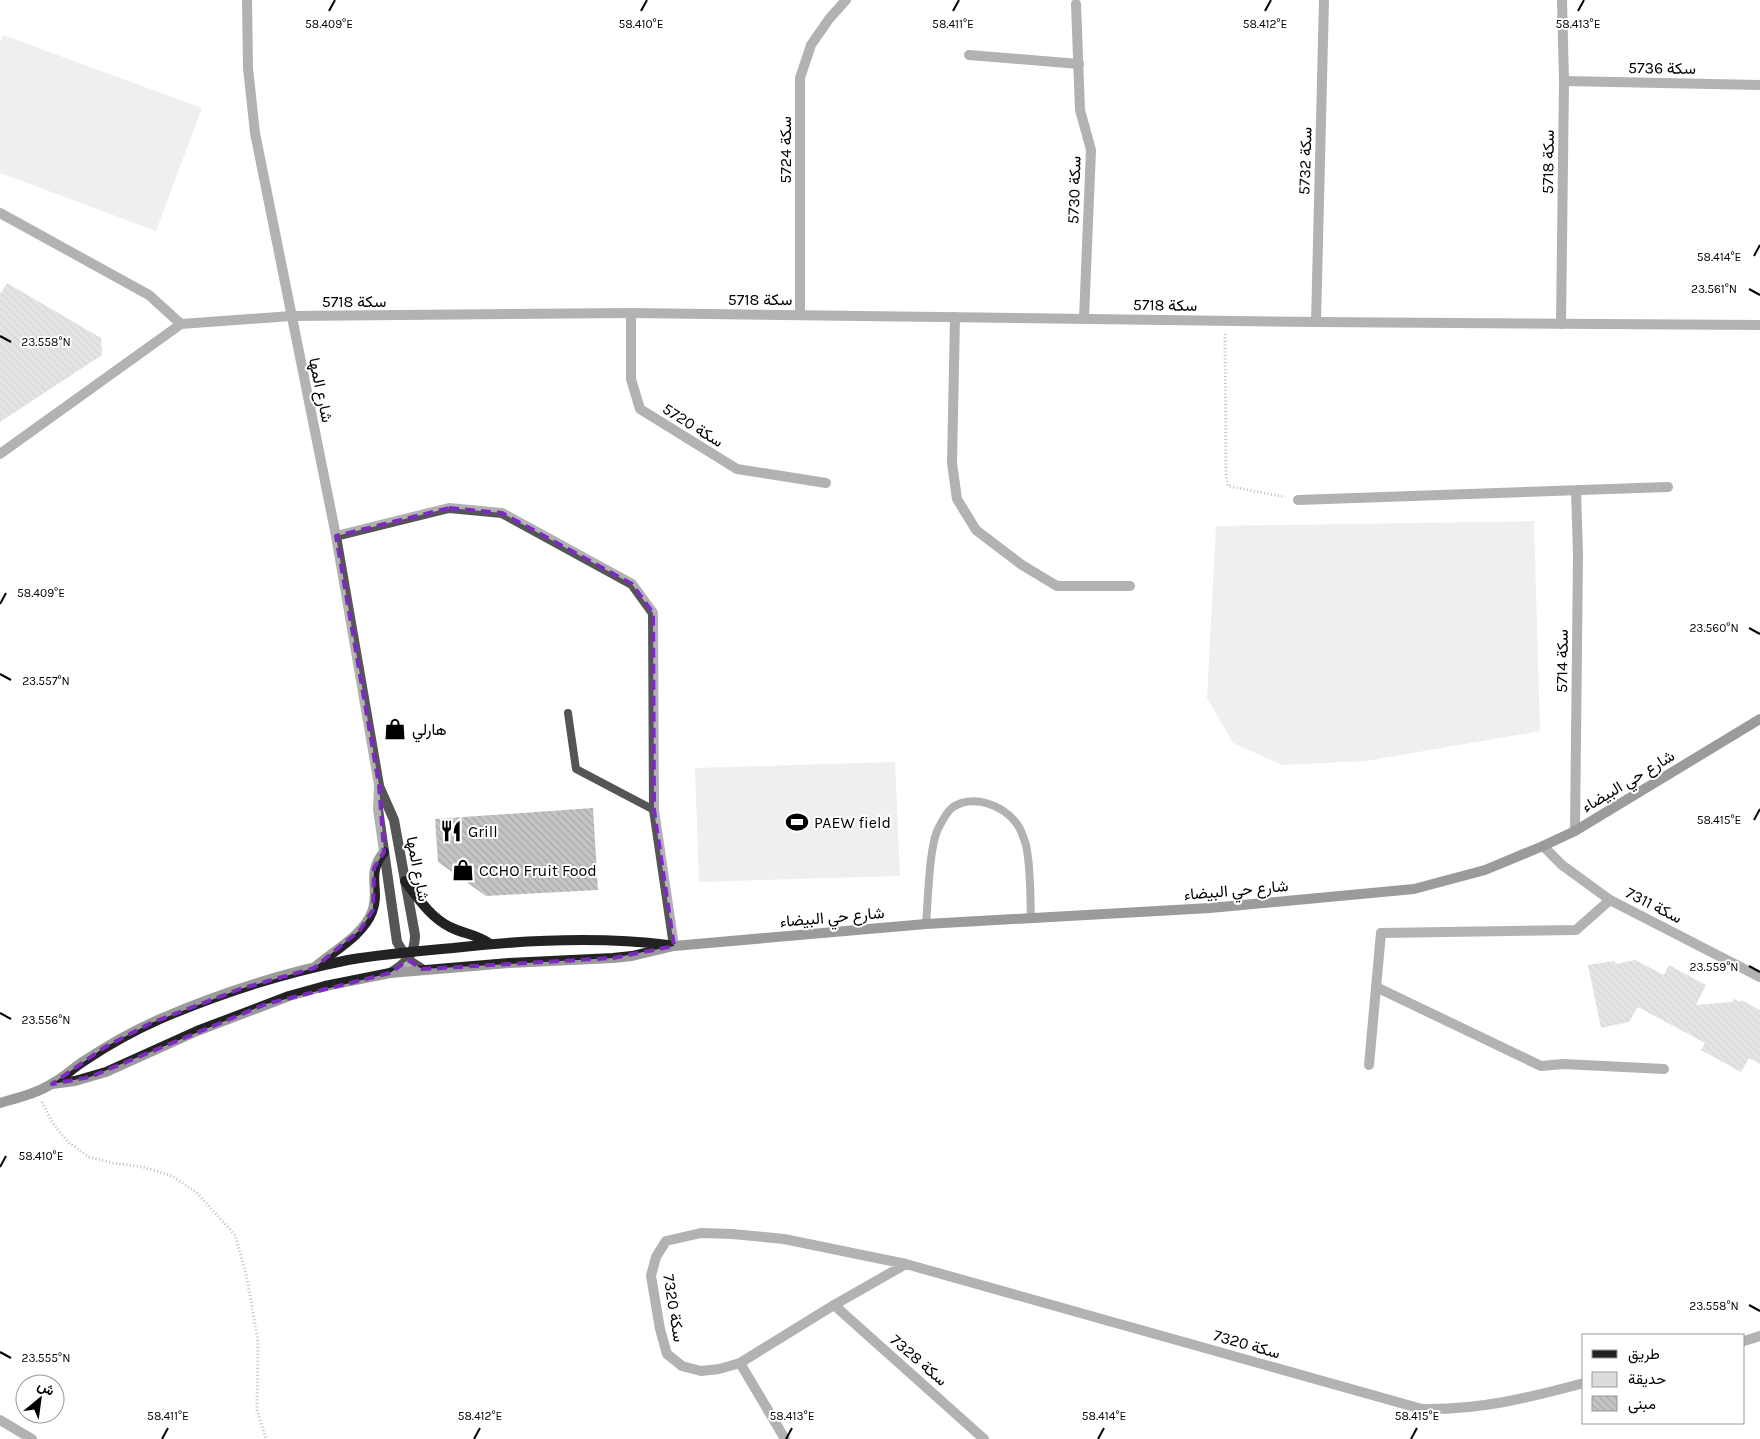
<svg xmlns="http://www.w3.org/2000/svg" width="1760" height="1439" font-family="Karla,Vazirmatn,sans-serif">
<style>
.green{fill:#dcdcdc}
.building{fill:url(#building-back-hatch)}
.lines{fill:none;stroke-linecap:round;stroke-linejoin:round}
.path{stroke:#777;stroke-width:3;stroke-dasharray:1 2.5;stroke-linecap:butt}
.service{stroke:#555;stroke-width:8}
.minor{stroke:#555;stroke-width:10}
.tertiary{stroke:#555;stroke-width:10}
.secondary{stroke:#222;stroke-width:10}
.marked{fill:none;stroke:#7b2cbf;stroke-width:4;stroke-dasharray:10 6;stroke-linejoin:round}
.ticks{fill:none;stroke:#000;stroke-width:2}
.labels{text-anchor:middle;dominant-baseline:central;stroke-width:4;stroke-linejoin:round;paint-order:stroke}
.street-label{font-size:16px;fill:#000;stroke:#fff}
.poi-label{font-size:16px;fill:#000;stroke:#fff;text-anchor:start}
.ticks-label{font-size:12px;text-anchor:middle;fill:#000;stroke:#fff;stroke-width:4;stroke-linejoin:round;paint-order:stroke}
</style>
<defs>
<pattern id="building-back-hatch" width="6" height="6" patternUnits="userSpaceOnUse" patternTransform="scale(1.25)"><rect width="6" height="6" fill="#c4c4c4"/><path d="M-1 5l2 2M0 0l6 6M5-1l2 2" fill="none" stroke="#a7a7a7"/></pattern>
</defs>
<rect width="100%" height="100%" fill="#fff"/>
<!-- green -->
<g class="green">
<path d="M3,35L202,108L156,231L0,173V43Z"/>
<path d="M1534,521L1540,731L1366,761L1282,765L1233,743L1207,698L1216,526Z"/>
<path d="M895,762L900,876L699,882L695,768Z"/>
</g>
<!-- building -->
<g class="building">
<path d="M7,283L101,338L102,355L0,422V294Z"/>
<path d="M593,808L598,890L486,896L438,862L435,819Z"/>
<path d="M1635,960L1664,975L1669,965L1706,985L1696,1005L1732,1002L1734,999L1740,1002L1741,1000L1760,1010V1064L1749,1058L1741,1072L1701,1050L1705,1043L1638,1007L1629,1022L1601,1028L1588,965L1614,961L1616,964Z"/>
</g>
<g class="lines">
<!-- path -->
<g class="path">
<path d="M1225,334L1226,475L1228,486L1285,497"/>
<path d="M42,1102L52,1122L68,1142L89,1157L113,1163L143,1167L172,1176L197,1193L235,1235L247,1278L258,1342L257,1410L266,1439"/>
</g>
<!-- service -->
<g class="service">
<path d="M568,713L576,769L654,810"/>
<path d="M926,924C928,902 929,847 938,829C941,823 947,811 953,807C974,794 1003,805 1017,824C1021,829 1024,839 1026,845C1031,868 1030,894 1031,918"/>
</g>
<!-- minor -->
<g class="minor">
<path d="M1076,4L1080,110L1091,150L1084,318"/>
<path d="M969,55L1079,64"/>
<path d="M1564,81L1760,85"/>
<path d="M0,213L149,295L181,324"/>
<path d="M631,313V379L640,409L737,469L826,483"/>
<path d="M800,314V78L811,45L829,19L846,0"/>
<path d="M955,317L952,463L957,499L976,530L1022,565L1057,586H1130"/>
<path d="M1316,322L1324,0"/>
<path d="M1561,324L1564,81L1562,0"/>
<path d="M0,454L181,324L291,316L631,313L1316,322L1760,325"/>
<path d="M1298,500L1668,487"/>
<path d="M336,536L449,508L502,513L632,584L653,613L654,810L674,946"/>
<path d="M1575,831L1578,554L1576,491"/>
<path d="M1543,846L1562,865L1610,900L1760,977"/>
<path d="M1376,987L1541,1066L1563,1064L1664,1069"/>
<path d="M1369,1065L1381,933L1576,930L1610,900"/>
<path d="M906,1264L834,1305L740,1363L719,1369L701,1371L682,1366L667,1354L660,1329L651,1276L656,1257L666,1241L701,1233L732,1234L784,1239L906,1264L1422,1409C1481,1410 1528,1398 1584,1383"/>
<path d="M834,1305L984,1439"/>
<path d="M1744,1341L1760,1336"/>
<path d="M740,1363L785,1439"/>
<path d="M0,1420L32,1439"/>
</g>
<!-- tertiary -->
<g class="tertiary">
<path d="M247,0L248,68L255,133L336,536L379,785L378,809L397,942L408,960L422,969"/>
<path d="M379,786L394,820L415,935C415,954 406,964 390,973"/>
</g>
<!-- secondary -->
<g class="secondary">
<path d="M405,881C418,898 430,917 450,927C463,934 477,934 490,944"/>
<path d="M316,966C335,950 363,935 372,912C381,889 365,875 384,852"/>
<path d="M52,1084L75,1081L106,1072L197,1031L289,996L325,986L390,973L509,963L613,958L632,956L674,946L926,924L1210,908L1414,889L1485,870L1543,846L1575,831L1760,719"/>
<path d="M0,1103C17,1098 38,1093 53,1083C64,1077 73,1068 84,1061C108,1045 133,1031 160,1019C220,993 283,973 348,960C382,954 418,951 453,948C524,940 597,936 668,945"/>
</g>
</g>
<!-- marked area -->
<path d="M0 0H1760V1439H0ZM449,508L502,513L632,584L653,613L654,810L674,946L613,958L422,969L408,960L390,973L266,1004L90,1077L52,1084L105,1047L151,1023L240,989L314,968L360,930L373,910L374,868L384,852L379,785L336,536Z" fill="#fff" fill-opacity=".55" fill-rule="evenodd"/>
<path class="marked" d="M449,508L502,513L632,584L653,613L654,810L674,946L613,958L422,969L408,960L390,973L266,1004L90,1077L52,1084L105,1047L151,1023L240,989L314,968L360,930L373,910L374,868L384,852L379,785L336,536Z"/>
<!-- ticks -->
<path class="ticks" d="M329,11L335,0M641,11L647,0M953,11L959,0M1265,11L1271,0M1578,11L1584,0M1754,256L1760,245M1749,289L1760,295M0,336L11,342M0,604L6,593M1749,628L1760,634M0,674L11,680M1754,820L1760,809M1749,966L1760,972M0,1013L11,1019M0,1167L6,1156M1749,1305L1760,1311M0,1352L11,1358M162,1439L168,1428M474,1439L480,1428M786,1439L792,1428M1098,1439L1104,1428M1411,1439L1417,1428"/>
<!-- icons -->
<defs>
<g id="shop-bare" transform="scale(1.725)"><path d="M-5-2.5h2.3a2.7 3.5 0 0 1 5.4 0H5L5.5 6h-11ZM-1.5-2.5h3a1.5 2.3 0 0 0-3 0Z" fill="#000" stroke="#fff" stroke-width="2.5" paint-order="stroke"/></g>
<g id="stadium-bare" transform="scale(1.725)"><path d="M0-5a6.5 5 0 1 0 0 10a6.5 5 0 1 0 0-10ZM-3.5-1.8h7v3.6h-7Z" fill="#000" stroke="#fff" stroke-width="2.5" paint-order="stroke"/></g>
<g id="restaurant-bare" transform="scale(1.725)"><path d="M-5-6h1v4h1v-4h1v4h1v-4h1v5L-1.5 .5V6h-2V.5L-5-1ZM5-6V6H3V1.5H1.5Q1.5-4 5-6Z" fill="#000" stroke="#fff" stroke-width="2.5" paint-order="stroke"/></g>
</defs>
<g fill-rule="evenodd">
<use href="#shop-bare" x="395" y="729"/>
<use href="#stadium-bare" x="797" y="822"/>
<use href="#restaurant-bare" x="451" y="831"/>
<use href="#shop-bare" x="463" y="870"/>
</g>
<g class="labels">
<!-- street labels -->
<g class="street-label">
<text transform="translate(1662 68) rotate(1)">سكة 5736</text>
<text transform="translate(785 150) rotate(-90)">سكة 5724</text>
<text transform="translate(1305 161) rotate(-88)">سكة 5732</text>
<text transform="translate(1548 162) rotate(-89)">سكة 5718</text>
<text transform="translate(1074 190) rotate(-88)">سكة 5730</text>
<text x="760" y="299">سكة 5718</text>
<text x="354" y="301">سكة 5718</text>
<text transform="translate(1165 305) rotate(1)">سكة 5718</text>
<text transform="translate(321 390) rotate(78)">شارع المها</text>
<text transform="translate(693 425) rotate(32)">سكة 5720</text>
<text transform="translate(1562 661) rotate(-89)">سكة 5714</text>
<text transform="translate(1628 781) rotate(-31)">شارع حي البيضاء</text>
<text transform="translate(418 869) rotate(79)">شارع المها</text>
<text transform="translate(1236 890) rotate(-5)">شارع حي البيضاء</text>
<text transform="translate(1654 905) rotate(27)">سكة 7311</text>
<text transform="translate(832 917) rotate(-5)">شارع حي البيضاء</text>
<text transform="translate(674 1308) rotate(81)">سكة 7320</text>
<text transform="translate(1247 1344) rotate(16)">سكة 7320</text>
<text transform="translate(919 1360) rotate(41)">سكة 7328</text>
</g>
<!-- poi labels -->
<g class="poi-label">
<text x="412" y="729">هارلي</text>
<text x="814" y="822">PAEW field</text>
<text x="468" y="831">Grill</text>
<text x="479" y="870">CCHO Fruit Food</text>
</g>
</g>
<g class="ticks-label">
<text x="329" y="28">58.409°E</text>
<text x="641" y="28">58.410°E</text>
<text x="953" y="28">58.411°E</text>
<text x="1265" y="28">58.412°E</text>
<text x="1578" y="28">58.413°E</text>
<text x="1719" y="261">58.414°E</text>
<text x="1714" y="293">23.561°N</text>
<text x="46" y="346">23.558°N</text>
<text x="41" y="597">58.409°E</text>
<text x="1714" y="632">23.560°N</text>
<text x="46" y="685">23.557°N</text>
<text x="1719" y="824">58.415°E</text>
<text x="1714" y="971">23.559°N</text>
<text x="46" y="1024">23.556°N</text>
<text x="41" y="1160">58.410°E</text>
<text x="1714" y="1310">23.558°N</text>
<text x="46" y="1362">23.555°N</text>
<text x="168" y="1420">58.411°E</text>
<text x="480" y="1420">58.412°E</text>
<text x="792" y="1420">58.413°E</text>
<text x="1104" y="1420">58.414°E</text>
<text x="1417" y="1420">58.415°E</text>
</g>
<!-- legend -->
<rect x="1582" y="1334" width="162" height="90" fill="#ffffff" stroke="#999999"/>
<rect x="1592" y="1350" width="25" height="8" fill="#222222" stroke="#999999"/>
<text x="1628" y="1359" font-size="15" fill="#000000">طريق</text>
<rect x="1592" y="1372" width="25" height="15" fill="#dcdcdc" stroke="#999999"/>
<text x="1628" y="1384" font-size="15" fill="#000000">حديقة</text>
<rect x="1592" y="1396" width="25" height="15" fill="url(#building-back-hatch)" stroke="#999999"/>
<text x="1628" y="1409" font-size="15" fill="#000000">مبنى</text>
<!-- north arrow -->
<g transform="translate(40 1399) rotate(29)"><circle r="24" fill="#ffffff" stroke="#999999"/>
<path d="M0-4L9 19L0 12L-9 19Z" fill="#000000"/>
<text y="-8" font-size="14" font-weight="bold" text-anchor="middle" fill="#000000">ش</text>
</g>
</svg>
